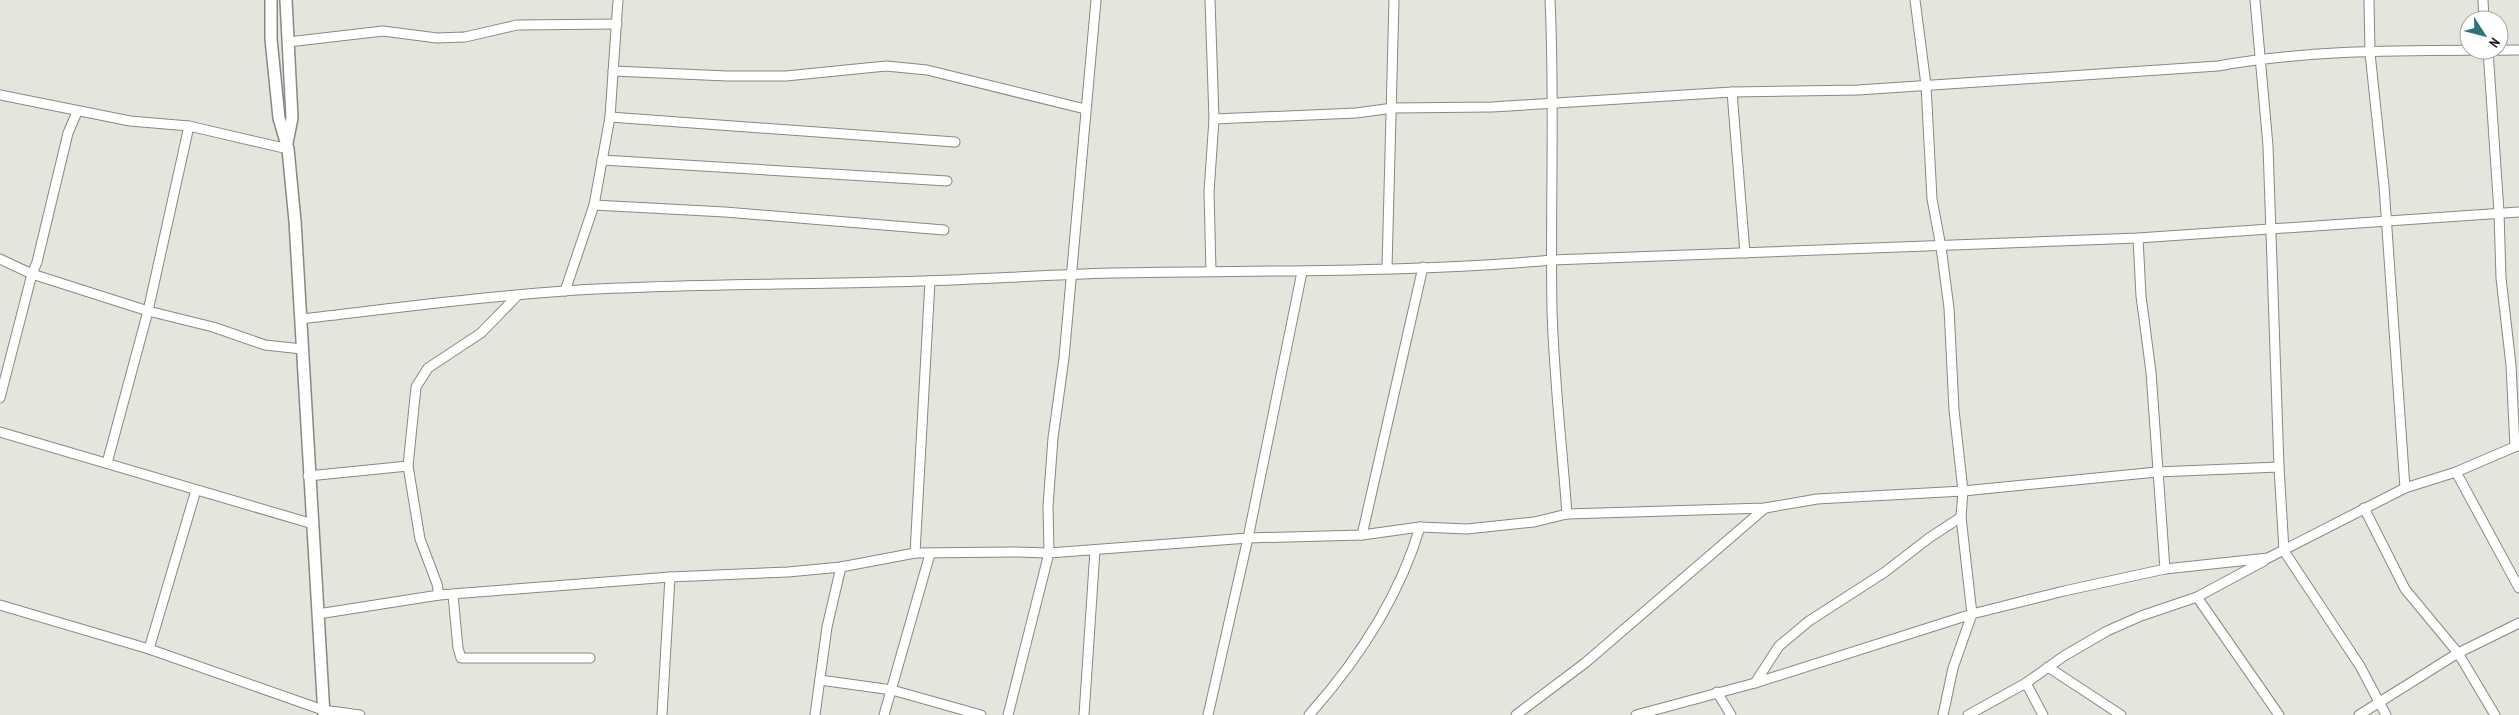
<svg xmlns="http://www.w3.org/2000/svg" width="2519" height="715" font-family="'PT Sans Narrow',sans-serif">
<style>
.lines{fill:none;stroke-linecap:round;stroke-linejoin:round}
.minor-casing{stroke:#898882;stroke-width:11}
.major-casing{stroke:#898882;stroke-width:14}
.minor{stroke:#fff;stroke-width:9}
.major{stroke:#fff;stroke-width:11}
</style>
<rect width="100%" height="100%" fill="#e5e4dd"/>
<g class="lines">
<!-- minor casing -->
<g class="minor-casing">
<g id="minor">
<path d="M1210,0L1214,119L1209,192L1211,271"/>
<path d="M1550,0C1555,103 1550,207 1552,310C1554,379 1562,446 1567,514"/>
<path d="M1915,0L1926,85L1932,199L1941,247L1949,308L1954,410L1963,491L1961,517L1972,614L1953,668L1943,715"/>
<path d="M2255,0L2268,146L2279,467L2284,551L2360,666L2386,715"/>
<path d="M2369,0L2370,53L2384,186L2405,488"/>
<path d="M2483,0L2484,20"/>
<path d="M288,42L383,31L437,38L465,37L517,25L617,24"/>
<path d="M2488,50L2499,212L2501,278L2511,365L2515,447"/>
<path d="M613,71L727,76H786L886,66L927,70L1085,109"/>
<path d="M1732,92L1745,253"/>
<path d="M0,95L130,121L189,126L288,149"/>
<path d="M610,117L955,142"/>
<path d="M1214,119L1356,113L1393,108L1492,107L1732,92L1858,90L2218,66C2316,48 2419,51 2519,50"/>
<path d="M602,160L947,181"/>
<path d="M594,205L725,212L944,230"/>
<path d="M2138,238L2141,296L2151,372L2165,569"/>
<path d="M0,259L32,274L148,311L213,327L265,345L302,349"/>
<path d="M1387,268L1394,0"/>
<path d="M565,291L594,205L610,117L618,0"/>
<path d="M301,319C388,309 476,297 564,291C671,284 778,285 885,282C961,281 1036,275 1112,273C1259,270 1406,273 1552,260L2138,238L2519,212"/>
<path d="M0,398L32,274L37,262L68,133L77,112"/>
<path d="M0,432L313,524"/>
<path d="M107,463L148,311L189,126"/>
<path d="M408,466L420,539L437,584L439,595"/>
<path d="M2456,472L2519,588"/>
<path d="M308,476L408,466L416,387L428,368L481,333L517,296"/>
<path d="M2364,508L2405,589L2458,653L2495,715"/>
<path d="M1362,535L1423,267"/>
<path d="M915,553L930,281"/>
<path d="M453,595L458,648L461,658H590"/>
<path d="M2197,597L2279,715"/>
<path d="M0,605L149,649L323,710L360,715"/>
<path d="M318,614L439,595L670,577L788,572L841,567L915,553L1014,552L1049,553L1248,538L1362,535L1420,527L1467,529L1534,522L1567,514L1765,508L1817,499L1963,491L2157,472L2279,467"/>
<path d="M149,649L196,490"/>
<path d="M2048,667L2121,715"/>
<path d="M820,680L892,690L981,715"/>
<path d="M1755,683L1779,646L1809,621L1885,572L1929,538L1961,517"/>
<path d="M2026,683L2043,715"/>
<path d="M1717,692L1731,715"/>
<path d="M662,715L670,577"/>
<path d="M815,715L827,627L841,567"/>
<path d="M884,715L930,554"/>
<path d="M1008,715L1049,553L1048,506L1053,438L1064,358L1096,0"/>
<path d="M1084,715L1095,550"/>
<path d="M1208,715L1248,538L1302,272"/>
<path d="M1309,715C1358,660 1399,598 1420,527"/>
<path d="M1516,715L1585,663L1765,508"/>
<path d="M1636,715L1755,683L1972,614L2064,591L2165,569L2268,558L2405,488L2456,472L2519,445"/>
<path d="M1968,715L2026,683L2064,656L2107,631L2141,616L2197,597L2264,561"/>
<path d="M2359,715L2458,653L2519,623"/>
</g>
</g>
<!-- major casing -->
<g class="major-casing">
<g id="major">
<path d="M271,0V39L279,118L288,149L295,221L324,715"/>
<path d="M286,0L292,118L287,143"/>
</g>
</g>
<!-- minor -->
<use href="#minor" class="minor"/>
<!-- major -->
<use href="#major" class="major"/>
</g>
<!-- north arrow -->
<g transform="translate(2484 35) rotate(126)"><circle r="24" fill="#ffffff" stroke="#a5a5a4"/>
<path d="M0-4L9 19L0 12L-9 19Z" fill="#2c757c"/>
<text y="-8" font-size="14" font-weight="bold" text-anchor="middle" fill="#1f1f1c">N</text>
</g>
</svg>
